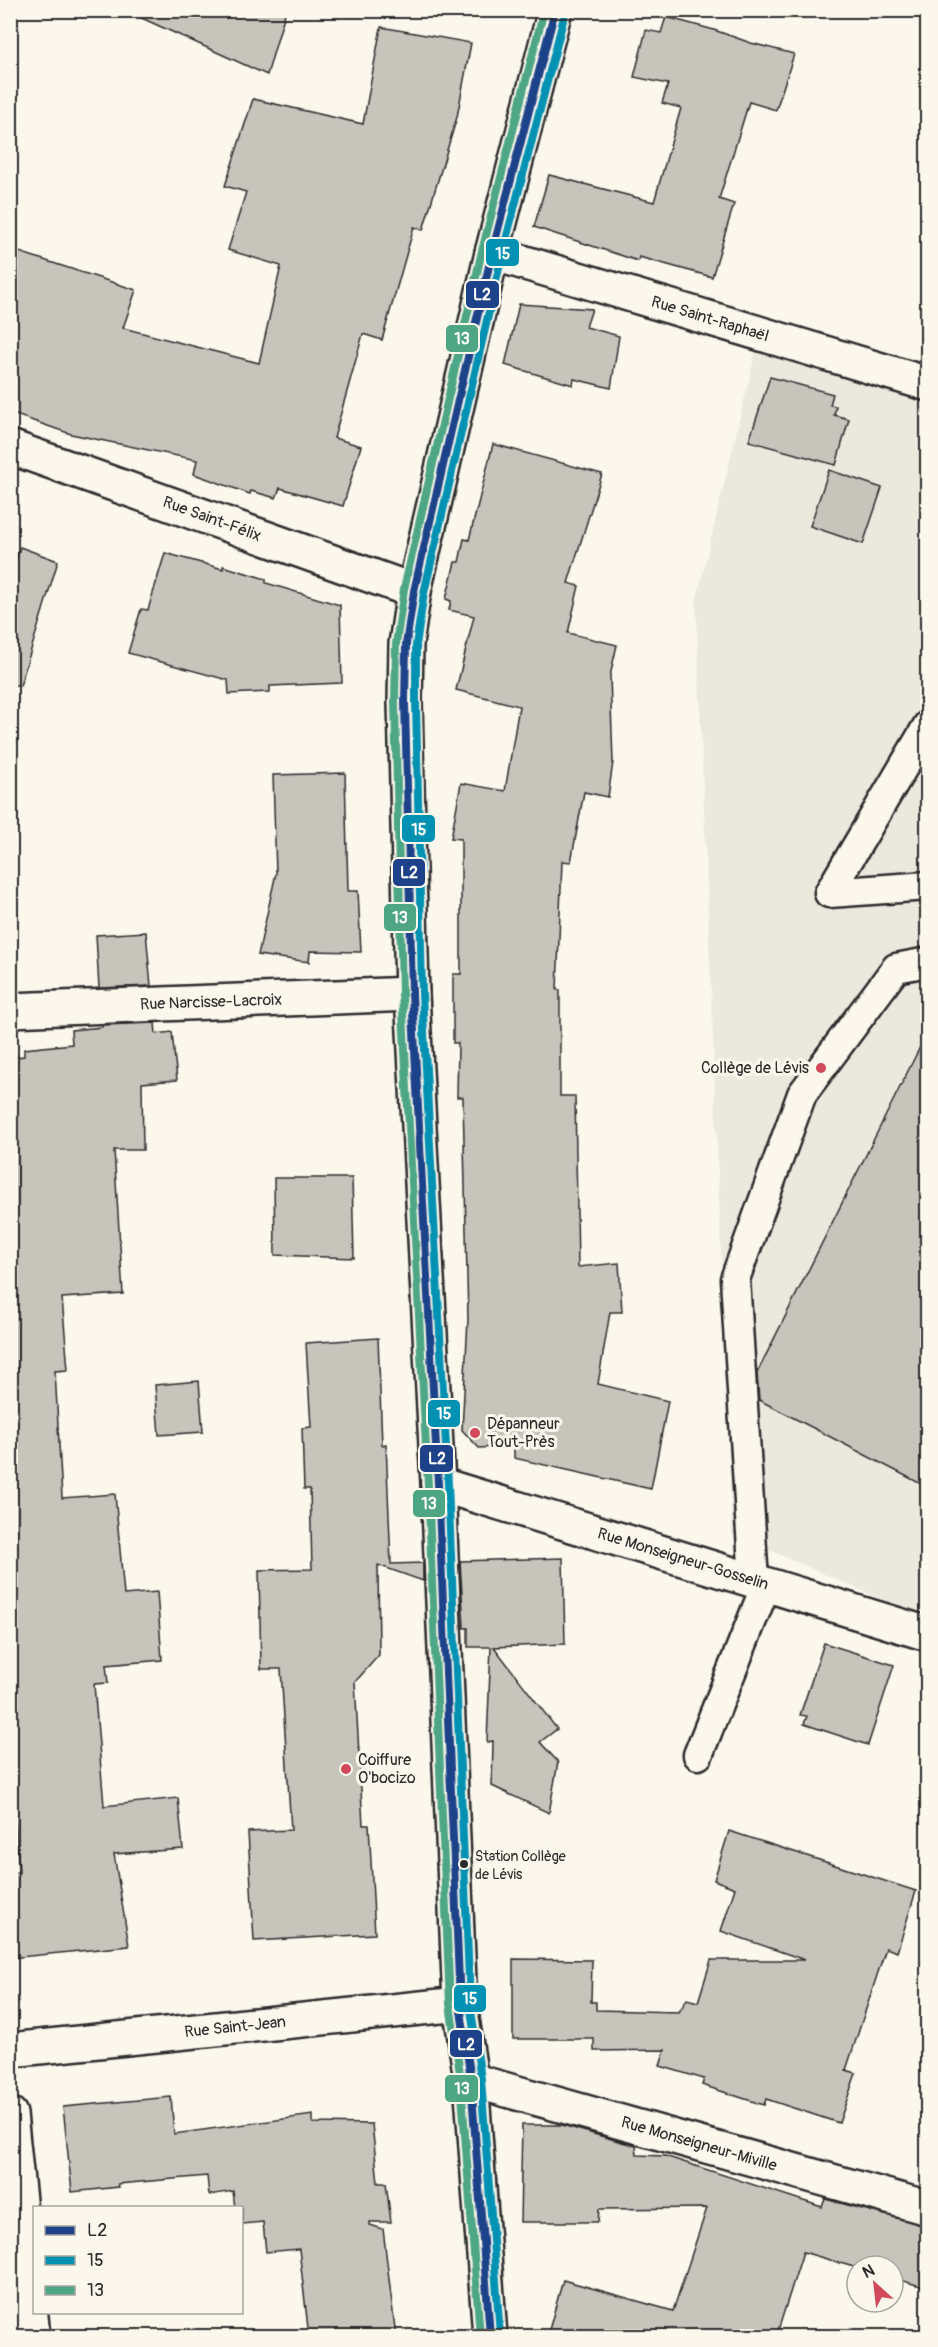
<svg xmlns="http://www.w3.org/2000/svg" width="938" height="2347" font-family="Pangolin,sans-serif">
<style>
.built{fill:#ebe8de}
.building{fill:#c7c4bc;stroke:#2b2b2b;stroke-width:1.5}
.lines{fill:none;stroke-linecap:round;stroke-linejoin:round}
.lane-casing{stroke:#2b2b2b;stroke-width:33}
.street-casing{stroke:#2b2b2b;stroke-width:38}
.secondary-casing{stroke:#2b2b2b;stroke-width:38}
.lane{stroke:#fbf7ec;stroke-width:28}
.street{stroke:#fbf7ec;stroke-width:33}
.secondary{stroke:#fbf7ec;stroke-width:33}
.bus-1-casing{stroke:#fbf7ec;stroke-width:12}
.bus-2-casing{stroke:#fbf7ec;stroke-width:12}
.bus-3-casing{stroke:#fbf7ec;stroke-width:12}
.bus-1{stroke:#1e4289;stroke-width:8}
.bus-2{stroke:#0091b3;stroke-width:8}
.bus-3{stroke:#4ea685;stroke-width:8}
.poi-dot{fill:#d1495b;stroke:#fbf7ec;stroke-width:2}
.bus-dot{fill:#2b2b2b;stroke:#fbf7ec;stroke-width:2}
.labels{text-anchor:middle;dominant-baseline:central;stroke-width:6;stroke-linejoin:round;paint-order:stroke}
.bus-label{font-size:14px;fill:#2b2b2b;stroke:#fbf7ec;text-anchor:start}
.street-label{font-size:16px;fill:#2b2b2b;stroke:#fbf7ec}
.poi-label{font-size:16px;fill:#2b2b2b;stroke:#fbf7ec;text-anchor:start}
.line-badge{stroke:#fbf7ec;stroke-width:2}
.badge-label{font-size:16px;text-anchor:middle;font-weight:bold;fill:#fff}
</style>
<rect width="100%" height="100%" fill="#fbf7ec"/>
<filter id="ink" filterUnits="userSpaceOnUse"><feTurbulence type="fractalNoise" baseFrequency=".0167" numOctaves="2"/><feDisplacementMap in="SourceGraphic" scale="12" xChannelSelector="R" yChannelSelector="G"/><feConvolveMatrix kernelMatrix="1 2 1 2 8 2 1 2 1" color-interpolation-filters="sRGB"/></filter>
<g filter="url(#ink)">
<!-- built -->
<path class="built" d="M757,346L927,400V1619L732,1534L696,602Z"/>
<!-- building -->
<g class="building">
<path d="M124,10H286L267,75Z"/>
<path d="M666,17L714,30L751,43L794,54L776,110L749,102L719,199L734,204L712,277L639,257L638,261L534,227L549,175L654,202L681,108L662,103L668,84L634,77L646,30L661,33Z"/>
<path d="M381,27L471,43L457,117L423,230L414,227L382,340L363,334L334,438L361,446L343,506L280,488L276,498L251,491L250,494L194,474L197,460L71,434L10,413V249L136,290L123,328L259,363L281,266L228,250L246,192L225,186L253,99L363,124Z"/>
<path d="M519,304L592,309L586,327L619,336L611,388L574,379L573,385L505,365Z"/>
<path d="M770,377L833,394L830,405L836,406L834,415L849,419L836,465L749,441Z"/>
<path d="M493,444L602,474L568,583L579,586L568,633L617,645L610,676L613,762L608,797L584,792L571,862L562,861L557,990H560V1096H575L578,1267L619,1263L622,1312H610L598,1384L668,1401L651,1489L514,1458V1446L479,1448L462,1430L468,1320L463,1097H457L458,1043H453V974H461V839L451,838L461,783L505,791L519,706L456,690L474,616L449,610L451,601L446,599L455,562H459L464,539L469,540Z"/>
<path d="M829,470L882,488L863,544L810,526Z"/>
<path d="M20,547L58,561L20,686L10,684V578Z"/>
<path d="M165,553L223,569V566L266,579V583L340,605L342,683L270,686V692L229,694L228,680L128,653L141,609L148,610Z"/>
<path d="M345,773L348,891H358L361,952L310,951L309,962L258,955L276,873L273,775Z"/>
<path d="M146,932L151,986L99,988L96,935Z"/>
<path d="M155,1023L156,1034L172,1032L177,1080L142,1083L143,1150H114L123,1294L62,1298L68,1370L55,1371L62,1498L115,1494L124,1595L157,1592L162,1660L106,1665L108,1683L94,1684L104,1806L178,1798L183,1849L114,1854L129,1946L10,1958V1873L19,1872L10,1746V1058L24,1056V1049L72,1044L71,1030L102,1027V1025Z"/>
<path d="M927,1033V1487L759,1400L757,1373Z"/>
<path d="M274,1178H352L354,1258L275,1255Z"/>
<path d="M378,1338L382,1445L386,1444L391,1564L423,1563V1581L378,1565L379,1655L355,1682L363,1825H369L375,1934L254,1941L248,1832L291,1830L281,1669H261L259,1570L312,1569L310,1489H304L302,1428L311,1427L306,1343Z"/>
<path d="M199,1381L203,1432L159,1435L155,1385Z"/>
<path d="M563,1558L565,1644L494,1647L557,1729L540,1742L558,1762L549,1813L492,1786L493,1741L487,1742L491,1647H468V1628H464L460,1561Z"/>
<path d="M824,1643L894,1665L868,1745L804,1724L807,1716L800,1715Z"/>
<path d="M729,1831L916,1891L897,1952L886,1948L846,2070L856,2073L839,2123L766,2099L764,2105L702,2085L704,2079L660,2066L665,2050L594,2051V2039H513V1959L592,1960L591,2002H596V2010L679,2012L687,1999L698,2002L711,1960H805L721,1931L735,1888L714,1880Z"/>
<path d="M171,2097L174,2134L313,2115V2123L372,2124L378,2183H386L391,2222H370V2225L383,2229L396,2337H309L299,2249L266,2252L263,2222L242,2224V2208H235L233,2191L209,2195L207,2176L118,2184L119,2187L72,2192L63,2107Z"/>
<path d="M522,2125H562L636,2146L637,2155L665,2156L822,2207L825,2199L927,2226V2288L893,2278V2266H857V2268L803,2252L776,2337H547L563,2280L673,2311L707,2208L599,2209L598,2222H520Z"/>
</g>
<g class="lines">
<!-- lane casing -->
<g class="lane-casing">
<g id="lane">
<path d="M928,725L829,893L928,886"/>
<path d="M754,1581L735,1279L802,1094L896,968L928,962"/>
<path d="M698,1755L766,1585"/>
</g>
</g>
<!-- street casing -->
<g class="street-casing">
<g id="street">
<path d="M492,253L928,384"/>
<path d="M10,447L414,591"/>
<path d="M10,1010L412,994"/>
<path d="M438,1484L928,1634"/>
<path d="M10,2050L460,2004"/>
<path d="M471,2080L928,2208"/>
<path d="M10,2114L33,2336"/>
</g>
</g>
<!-- secondary casing -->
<g class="secondary-casing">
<path id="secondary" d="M490,2336L471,2080L460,2004L438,1484L412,994L405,702L406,644L414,591L492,253L555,10"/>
</g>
<!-- lane -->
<use href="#lane" class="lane"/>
<!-- street -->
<use href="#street" class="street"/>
<!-- secondary -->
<use href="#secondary" class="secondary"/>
<!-- bus-1 casing -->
<g class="bus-1-casing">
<path id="bus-1" d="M490,2336L471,2080L460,2004L438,1484L412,994L405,702L406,644L414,591L492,253L555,10"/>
</g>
<!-- bus-2 casing -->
<g class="bus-2-casing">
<path id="bus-2" d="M500,2335L481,2079L470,2003L448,1484L422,994L416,702V645L424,593L502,255L565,13"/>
</g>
<!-- bus-3 casing -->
<g class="bus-3-casing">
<path id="bus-3" d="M480,2336L461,2081L450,2004L428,1485L402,994L395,702L396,644L404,589L482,251L544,10"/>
</g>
<!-- bus-1 -->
<use href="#bus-1" class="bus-1"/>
<!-- bus-2 -->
<use href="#bus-2" class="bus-2"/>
<!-- bus-3 -->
<use href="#bus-3" class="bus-3"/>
</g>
</g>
<!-- markers -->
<g class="poi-dot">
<circle cx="821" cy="1068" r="6"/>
<circle cx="475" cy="1433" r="6"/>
<circle cx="346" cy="1769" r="6"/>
</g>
<circle class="bus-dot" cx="464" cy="1864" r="5"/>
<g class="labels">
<!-- bus labels -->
<g class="bus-label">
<text x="475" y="1856">Station Collège<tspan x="475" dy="18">de Lévis</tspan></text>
</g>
<!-- street labels -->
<g class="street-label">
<text transform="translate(710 319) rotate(17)">Rue Saint-Raphaël</text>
<text transform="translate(212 519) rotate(20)">Rue Saint-Félix</text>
<text transform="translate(211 1002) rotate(-2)">Rue Narcisse-Lacroix</text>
<text transform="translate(683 1559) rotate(17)">Rue Monseigneur-Gosselin</text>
<text transform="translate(235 2027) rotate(-6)">Rue Saint-Jean</text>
<text transform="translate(699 2144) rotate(16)">Rue Monseigneur-Miville</text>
</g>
<!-- poi labels -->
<g class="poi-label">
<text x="809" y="1068" text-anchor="end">Collège de Lévis</text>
<text x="487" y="1424">Dépanneur<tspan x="487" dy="18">Tout-Près</tspan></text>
<text x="358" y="1760">Coiffure<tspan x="358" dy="18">O'bocizo</tspan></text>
</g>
</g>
<g class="line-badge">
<rect x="485" y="238" width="35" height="29" rx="6" fill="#0091b3"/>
<rect x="465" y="280" width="35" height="29" rx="6" fill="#1e4289"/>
<rect x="445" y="324" width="34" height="29" rx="6" fill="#4ea685"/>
<rect x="401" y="814" width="35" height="29" rx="6" fill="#0091b3"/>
<rect x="392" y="858" width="34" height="29" rx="6" fill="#1e4289"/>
<rect x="383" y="903" width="34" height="29" rx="6" fill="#4ea685"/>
<rect x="427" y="1399" width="34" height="29" rx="6" fill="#0091b3"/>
<rect x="419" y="1444" width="35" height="29" rx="6" fill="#1e4289"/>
<rect x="412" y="1489" width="34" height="29" rx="6" fill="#4ea685"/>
<rect x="453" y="1984" width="34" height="29" rx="6" fill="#0091b3"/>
<rect x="449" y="2029" width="34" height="29" rx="6" fill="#1e4289"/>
<rect x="444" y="2074" width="35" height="29" rx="6" fill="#4ea685"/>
</g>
<g class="badge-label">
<text x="503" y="259">15</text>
<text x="482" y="300">L2</text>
<text x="462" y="344">13</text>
<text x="419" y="835">15</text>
<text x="409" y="878">L2</text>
<text x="400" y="923">13</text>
<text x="444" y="1419">15</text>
<text x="437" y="1464">L2</text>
<text x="429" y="1509">13</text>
<text x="470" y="2004">15</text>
<text x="466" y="2050">L2</text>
<text x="462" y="2094">13</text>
</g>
<!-- margin -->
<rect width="938" height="2347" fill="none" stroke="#fbf7ec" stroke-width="36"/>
<rect x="18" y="18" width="902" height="2311" fill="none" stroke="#2b2b2b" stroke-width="2" filter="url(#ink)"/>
<!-- legend -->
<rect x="33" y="2206" width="210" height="108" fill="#fbf7ec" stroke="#a8a59f" stroke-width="1.5"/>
<rect x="45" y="2226" width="30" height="9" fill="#1e4289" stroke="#a8a59f" stroke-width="1.5"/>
<text x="87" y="2236" font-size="18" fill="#2b2b2b">L2</text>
<rect x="45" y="2256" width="30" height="9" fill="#0091b3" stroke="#a8a59f" stroke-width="1.5"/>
<text x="87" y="2266" font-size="18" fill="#2b2b2b">15</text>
<rect x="45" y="2286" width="30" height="9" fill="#4ea685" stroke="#a8a59f" stroke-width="1.5"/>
<text x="87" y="2296" font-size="18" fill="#2b2b2b">13</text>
<!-- north arrow -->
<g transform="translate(875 2284) rotate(333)"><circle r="28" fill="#fbf7ec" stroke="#a8a59f" stroke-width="1.5"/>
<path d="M0-4.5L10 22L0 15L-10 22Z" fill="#d1495b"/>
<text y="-9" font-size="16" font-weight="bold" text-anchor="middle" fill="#2b2b2b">N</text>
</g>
</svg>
